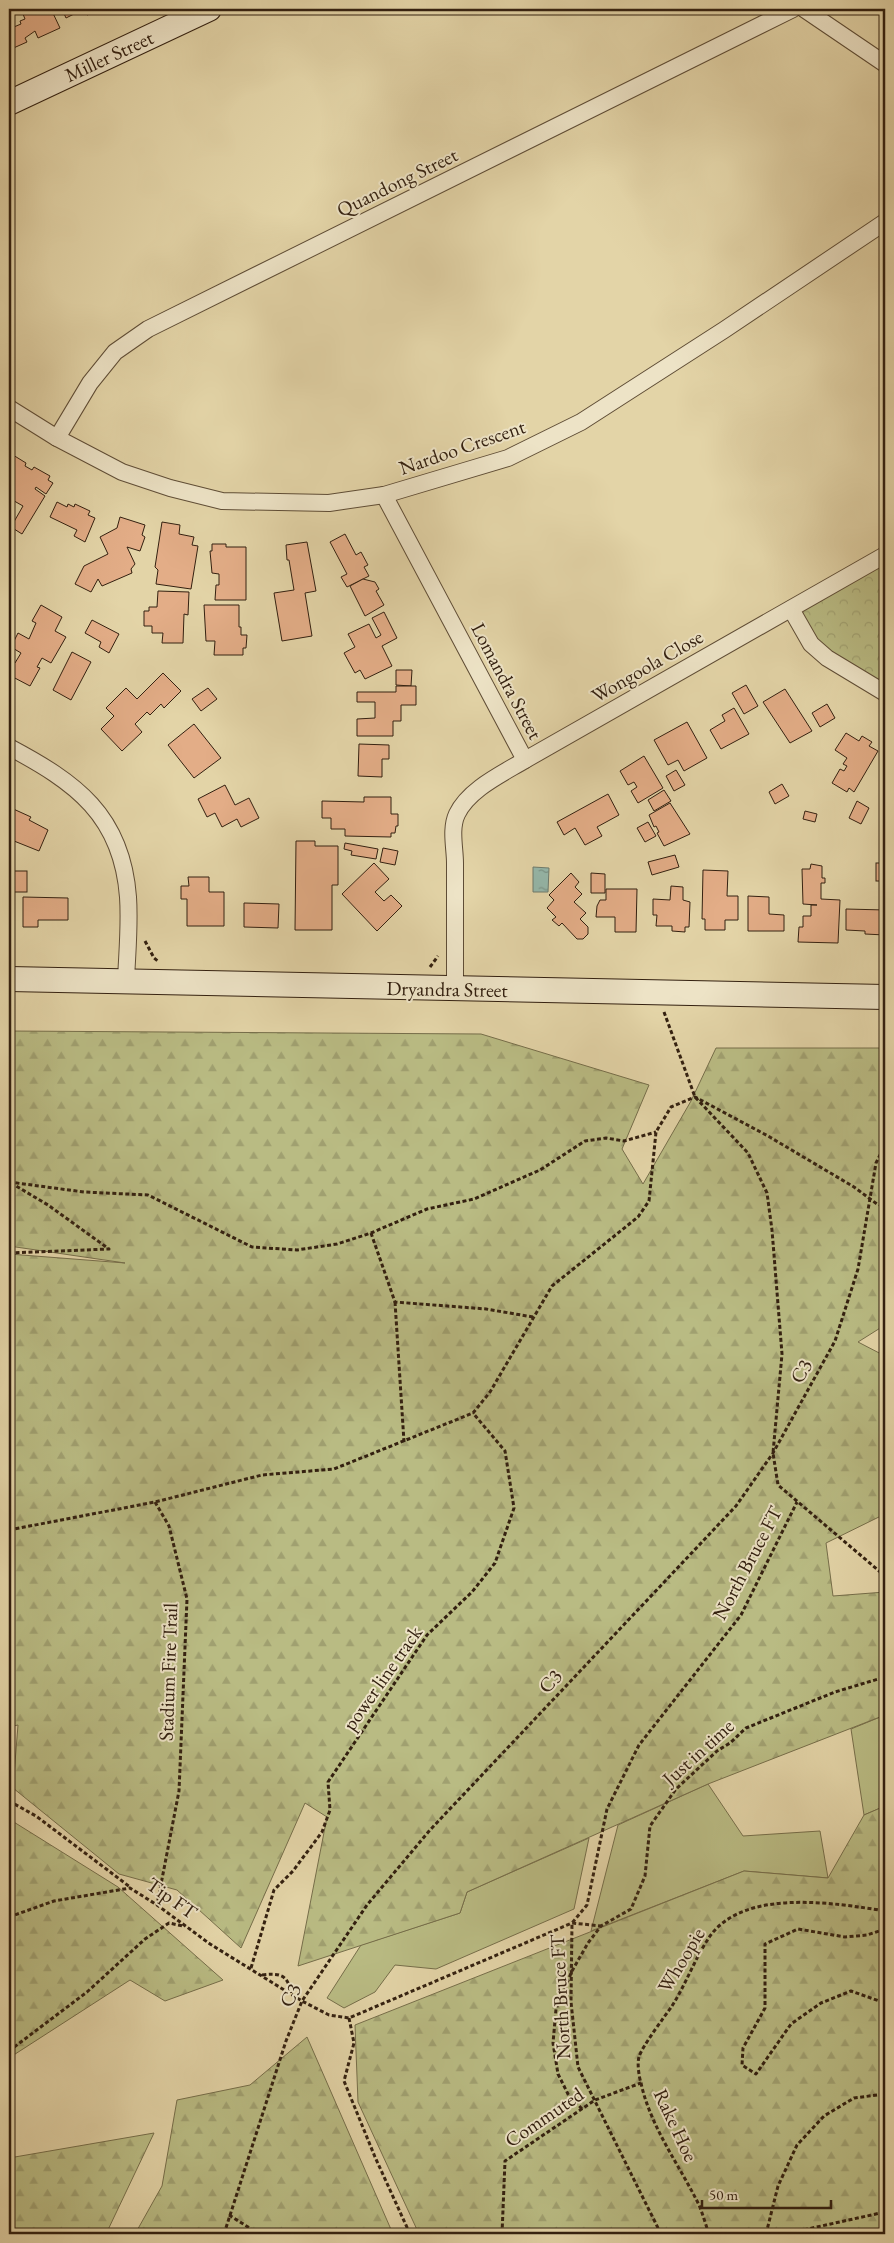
<svg xmlns="http://www.w3.org/2000/svg" width="894" height="2243" font-family="'EB Garamond',serif">
<style>
.grass{fill:#b9bb83;stroke:#766e4a}
.forest{fill:url(#forest-firs);stroke:#766e4a}
.park{fill:url(#park-crowns);stroke:#766e4a}
.water{fill:url(#water-ripples);stroke:#6e7b6d}
.building{fill:#e3ad87;stroke:#332010}
.lines{fill:none;stroke-linecap:round;stroke-linejoin:round}
.street-casing{stroke:#5f4d36;stroke-width:18}
.secondary-casing{stroke:#332010;stroke-width:26}
.path{stroke:#332010;stroke-width:3;stroke-dasharray:4 2.5;stroke-linecap:butt}
.street{stroke:#ede3c6;stroke-width:16}
.secondary{stroke:#ede3c6;stroke-width:24}
.labels{text-anchor:middle;dominant-baseline:central;stroke-width:4;stroke-linejoin:round;paint-order:stroke}
.street-label{font-size:20px;fill:#332010;stroke:#ede3c6}
</style>
<defs>
<pattern id="forest-firs" width="22" height="20" patternUnits="userSpaceOnUse" patternTransform="scale(1.25)"><rect width="22" height="20" fill="#b9bb83"/><path d="M5 1l3.5 6h-7zM16 11l3.5 6h-7z" fill="#a0a070"/></pattern>
<pattern id="park-crowns" width="20" height="18" patternUnits="userSpaceOnUse" patternTransform="scale(1.25)"><rect width="20" height="18" fill="#b9bb83"/><path d="M2 6a3 3 0 1 1 6 0M12 15a3 3 0 1 1 6 0" fill="none" stroke="#a0a070"/></pattern>
<pattern id="water-ripples" width="26" height="14" patternUnits="userSpaceOnUse" patternTransform="scale(1.25)"><rect width="26" height="14" fill="#95b8ab"/><path d="M2 4q2-2 4 0t4 0M15 11q2-2 4 0t4 0" fill="none" stroke="#7a958a"/></pattern>
</defs>
<rect width="100%" height="100%" fill="#e3d4a7"/>
<filter id="stains"><feTurbulence type="fractalNoise" baseFrequency=".004" numOctaves="4"/><feColorMatrix values="0 0 0 0 .2 0 0 0 0 .09 0 0 0 0 .02 0 0 0 .5 -.17"/></filter>
<radialGradient id="worn" r=".72"><stop offset=".6" stop-color="#630" stop-opacity="0"/><stop offset="1" stop-color="#630" stop-opacity=".3"/></radialGradient>
<!-- grass -->
<g class="grass">
<path d="M885,1715V1806L864,1815L851,1729Z"/>
<path d="M708,1784L743,1836L820,1831L828,1878L744,1871L591,1931L618,1825Z"/>
<path d="M589,1838L574,1909L436,1969L395,1965L375,1992L344,2008L327,1998L361,1945L460,1913L467,1892Z"/>
</g>
<!-- forest -->
<g class="forest">
<path d="M9,1031L481,1034L649,1085L622,1149L643,1184L691,1101L716,1048H885V1325L858,1342L885,1356V1514L826,1543L833,1596L885,1592V1715L708,1784L467,1892L460,1913L298,1966L327,1817L305,1803L241,1948L177,1890L119,1874L13,1788L18,1725L9,1727V1254L125,1263L9,1246Z"/>
<path d="M885,1806V2234H419L358,2102L355,2025L744,1871L828,1878L864,1815Z"/>
<path d="M9,1819L118,1887L223,1980L165,2001L130,1980L9,2058Z"/>
<path d="M307,2037L393,2234H135L162,2186L177,2100L250,2085Z"/>
<path d="M154,2133L106,2234H9V2158Z"/>
</g>
<!-- park -->
<path class="park" d="M885,555V693L827,658L791,609Z"/>
<!-- water -->
<path class="water" d="M533,867L549,868L548,892H533Z"/>
<!-- building -->
<g class="building">
<path d="M21,9H51L60,28L38,38L35,31L25,38L27,42L9,50V39L11,38L9,29L21,24L20,21L25,19Z"/>
<path d="M62,9H84L66,18Z"/>
<path d="M84,9H103L87,15Z"/>
<path d="M13,455L26,463L25,466L32,470L34,467L50,476L48,480L53,483L46,494L36,487L35,489L45,496L22,534L11,527L23,506L9,498V461Z"/>
<path d="M57,502L67,507L68,504L74,507L75,504L90,511L88,515L95,518L85,542L74,536L77,530L50,517Z"/>
<path d="M120,517L145,525L142,535L145,537L140,551L127,547L135,564L131,569L132,573L102,586L98,579L91,592L75,584L84,566L108,554L100,537L117,528Z"/>
<path d="M162,522L180,525L179,534L194,537L192,545L198,546L191,589L156,584L158,570L155,567Z"/>
<path d="M345,534L356,555L361,552L368,565L364,567L369,576L347,587L341,577L347,574L330,542Z"/>
<path d="M307,542L316,591L305,593L312,636L282,641L274,593L294,590L289,560H287L286,545Z"/>
<path d="M212,544H226V547H246V600H215L216,585H219V574L212,573L210,551H212Z"/>
<path d="M363,579L375,582L379,589L376,591L384,605L365,616L350,586Z"/>
<path d="M158,591L189,592L188,615L184,614L183,643H162L163,633H152V626H144V611H149V607H157Z"/>
<path d="M41,605L62,617L55,631L66,637L51,663L42,658L37,667L40,668L30,686L11,676L9,678V664L11,660L15,663L21,653L11,647L18,633L29,639L36,623L32,621Z"/>
<path d="M204,605H239V627H241V635H247L246,648H243V655H214L215,641H206Z"/>
<path d="M384,612L397,638L382,646L392,666L365,679L360,670L355,673L344,653L355,647L348,634L369,624L376,638L381,635L372,618Z"/>
<path d="M92,620L119,634L109,653L99,647L101,642L85,633Z"/>
<path d="M72,652L91,662L71,700L53,690Z"/>
<path d="M396,670H412L411,686L396,685Z"/>
<path d="M163,673L181,691L164,708L161,704L150,715L147,712L135,724L142,732L122,751L101,729L114,716L106,708L126,688L137,699Z"/>
<path d="M746,685L758,706L744,714L732,693Z"/>
<path d="M396,686H416V705H401V721H393V736H357V719L375,718V702H357V692H396Z"/>
<path d="M208,688L217,699L201,711L192,699Z"/>
<path d="M785,689L812,731L790,743L763,702Z"/>
<path d="M827,704L835,718L820,727L812,713Z"/>
<path d="M734,708L749,734L721,749L710,730L725,721L722,715Z"/>
<path d="M687,722L707,758L684,771L678,760L668,765L654,740Z"/>
<path d="M194,724L221,758L194,778L168,745Z"/>
<path d="M846,733L859,741L862,736L872,742L869,746L878,751L854,792L849,788L847,792L832,783L840,769L844,771L847,766L843,764L847,758L835,750Z"/>
<path d="M359,744L389,745V759H382V777L358,776Z"/>
<path d="M644,756L663,788L638,803L631,791L637,787L634,782L628,785L620,771Z"/>
<path d="M676,770L685,785L674,791L666,776Z"/>
<path d="M782,784L789,796L775,804L769,792Z"/>
<path d="M225,785L235,805L249,798L259,818L241,827L237,819L222,827L215,813L207,817L198,799Z"/>
<path d="M664,790L671,801L654,811L648,800Z"/>
<path d="M608,794L619,815L597,827L602,836L585,845L575,828L564,835L557,822Z"/>
<path d="M364,797H391V814H398V826H396L395,833H391V837L345,836V829H331V818H322V801L364,802Z"/>
<path d="M857,801L869,808L861,824L849,818Z"/>
<path d="M670,803L690,834L664,846L657,833L659,832L656,826L654,827L649,815Z"/>
<path d="M9,807L31,817L29,820L48,830L39,851L9,839Z"/>
<path d="M805,811L817,814L815,822L803,819Z"/>
<path d="M648,822L656,836L645,842L637,828Z"/>
<path d="M296,841H315V846H338V885H332V930H295Z"/>
<path d="M345,843L378,849L376,859L351,855L352,851L344,849Z"/>
<path d="M383,848L398,851L395,865L380,862Z"/>
<path d="M675,855L679,867L652,875L648,862Z"/>
<path d="M374,863L389,879L375,892L384,901L391,895L402,906L377,931L342,894Z"/>
<rect x="876" y="863" width="9" height="18"/>
<path d="M811,864L822,866V878H825V883H821V899L840,900L838,943L798,942L799,927H803V916H811V905H817L803,904L802,869H810Z"/>
<path d="M703,870L728,871L727,896H738V920H725V930H705V919H702Z"/>
<rect x="14" y="871" width="13" height="21"/>
<path d="M571,873L579,882L575,887L582,894L574,902L586,913L580,919L588,927V934L583,939H577L562,923L559,926L552,920L556,917L547,908L554,900L549,895Z"/>
<path d="M591,873L605,874V893H591Z"/>
<path d="M188,877H209V892H224V926H187V899H181V886H189Z"/>
<path d="M671,886L683,887V900L690,902L689,927H685V932L672,931V926H656L657,915H653V899L670,900Z"/>
<path d="M606,889H637L636,932H615V917H596L597,906L600,900H606Z"/>
<path d="M748,896L769,897V914L784,915V931H748Z"/>
<path d="M23,897L68,898V920H38V927H23Z"/>
<path d="M244,903L279,904L278,928L244,927Z"/>
<path d="M846,909L885,910V935L865,934V931L846,930Z"/>
</g>
<g class="lines">
<!-- street casing -->
<g class="street-casing">
<g id="street">
<path d="M804,9L885,64"/>
<path d="M9,408L57,438L122,472L170,488L222,501L329,503L384,495L508,458L581,422L724,330L885,222"/>
<path d="M57,438L90,383L115,352L148,329L793,9"/>
<path d="M384,495L525,760"/>
<path d="M791,609L811,644L827,658L885,693"/>
<path d="M9,747C75,782 122,815 128,897C130,925 127,954 126,981"/>
<path d="M455,989C455,947 455,905 455,863C455,848 450,829 457,814C469,789 502,774 525,760L885,555"/>
</g>
</g>
<!-- secondary casing -->
<g class="secondary-casing">
<g id="secondary">
<path d="M9,103L209,9"/>
<path d="M9,979L885,997"/>
</g>
</g>
<!-- path -->
<g class="path">
<path d="M145,941L154,958L159,962"/>
<path d="M430,967L438,956"/>
<path d="M664,1012L695,1097L748,1153L767,1193L772,1230L782,1354L773,1453L778,1485L885,1576"/>
<path d="M9,1182L84,1192L148,1195L252,1247L297,1250L337,1244L371,1233L427,1209L474,1199L540,1170L585,1141L606,1138L624,1141L656,1132"/>
<path d="M371,1233L395,1302L486,1309L533,1317"/>
<path d="M9,1253L109,1249L48,1205L11,1183"/>
<path d="M395,1302L404,1442"/>
<path d="M155,1502L169,1526L187,1599L179,1791L157,1905"/>
<path d="M9,1530L155,1502L262,1475L334,1469L473,1413L490,1392L552,1286L638,1217L649,1201L656,1132L671,1107L695,1097L768,1136L854,1187L877,1204L885,1207"/>
<path d="M9,1801L36,1816L130,1887"/>
<path d="M9,1917L54,1901L130,1888L157,1905L210,1944L302,2001L329,2015L349,2018L572,1923L601,1926"/>
<path d="M885,1929L867,1935L845,1937L798,1929L765,1944V2008L743,2048L742,2065L756,2074L791,2024L821,2003L851,1991L885,2003"/>
<path d="M251,1968L274,1890L293,1871L322,1832L330,1810L328,1782L427,1635L472,1592L495,1563L514,1508L505,1451L473,1413"/>
<path d="M262,1975C279,1973 288,1974 291,1993"/>
<path d="M349,2018L354,2043L344,2081L375,2157L410,2234"/>
<path d="M9,2051L87,1992L145,1939L169,1923L183,1926"/>
<path d="M582,2109L568,2094L558,2074L553,2043L556,2009L572,1971L588,1943L601,1926L631,1909L645,1876L650,1826L676,1789L717,1751L730,1743L746,1728L835,1692L885,1677"/>
<path d="M229,2215L259,2234"/>
<path d="M224,2234L286,2041L302,2001L367,1905L430,1830L736,1506L773,1453L835,1341L858,1269L876,1163L885,1145"/>
<path d="M502,2234L505,2161L595,2100L641,2083"/>
<path d="M661,2234L578,2067L571,2002L572,1923L587,1905L607,1809L639,1745L741,1615L797,1502"/>
<path d="M709,2234C705,2223 702,2210 696,2199C677,2162 650,2125 641,2083C639,2077 637,2063 639,2057C641,2048 665,2016 672,2006C686,1984 695,1958 710,1936C745,1888 835,1903 885,1911"/>
<path d="M766,2234L778,2186L797,2145L824,2116L854,2098L885,2094"/>
<path d="M785,2234L885,2212"/>
</g>
<!-- street -->
<use href="#street" class="street"/>
<!-- secondary -->
<use href="#secondary" class="secondary"/>
</g>
<g class="labels">
<!-- street labels -->
<g class="street-label">
<text transform="translate(109 56) rotate(-25)">Miller Street</text>
<text transform="translate(397 182) rotate(-26)">Quandong Street</text>
<text transform="translate(462 447) rotate(-19)">Nardoo Crescent</text>
<text transform="translate(647 666) rotate(-30)">Wongoola Close</text>
<text transform="translate(507 681) rotate(62)">Lomandra Street</text>
<text transform="translate(447 989) rotate(1)">Dryandra Street</text>
<text transform="translate(801 1371) rotate(-61)">C3</text>
<text transform="translate(747 1563) rotate(-62)">North Bruce FT</text>
<text transform="translate(168 1672) rotate(-88)">Stadium Fire Trail</text>
<text transform="translate(382 1678) rotate(-55)">power line track</text>
<text transform="translate(550 1681) rotate(-47)">C3</text>
<text transform="translate(698 1752) rotate(-42)">Just in time</text>
<text transform="translate(172 1898) rotate(35)">Tip FT</text>
<text transform="translate(681 1960) rotate(-59)">Whoopie</text>
<text transform="translate(290 1995) rotate(-63)">C3</text>
<text transform="translate(560 1997) rotate(-93)">North Bruce FT</text>
<text transform="translate(544 2117) rotate(-34)">Commuted</text>
<text transform="translate(676 2125) rotate(65)">Rake Hoe</text>
</g>
</g>
<!-- margin -->
<rect width="894" height="2243" fill="none" stroke="#e3d4a7" stroke-width="30"/>
<rect x="10" y="10" width="874" height="2223" fill="none" stroke="#332010" stroke-width="2.5"/>
<rect x="15" y="15" width="864" height="2213" fill="none" stroke="#332010"/>
<!-- scale -->
<path d="M702 2200v8h129v-8" fill="none" stroke="#332010" stroke-width="2.5"/>
<text x="709" y="2200" font-size="15" fill="#332010" stroke="#ede3c6" stroke-width="4" paint-order="stroke">50 m</text>
<rect width="100%" height="100%" filter="url(#stains)"/>
<rect width="100%" height="100%" fill="url(#worn)"/>
</svg>
